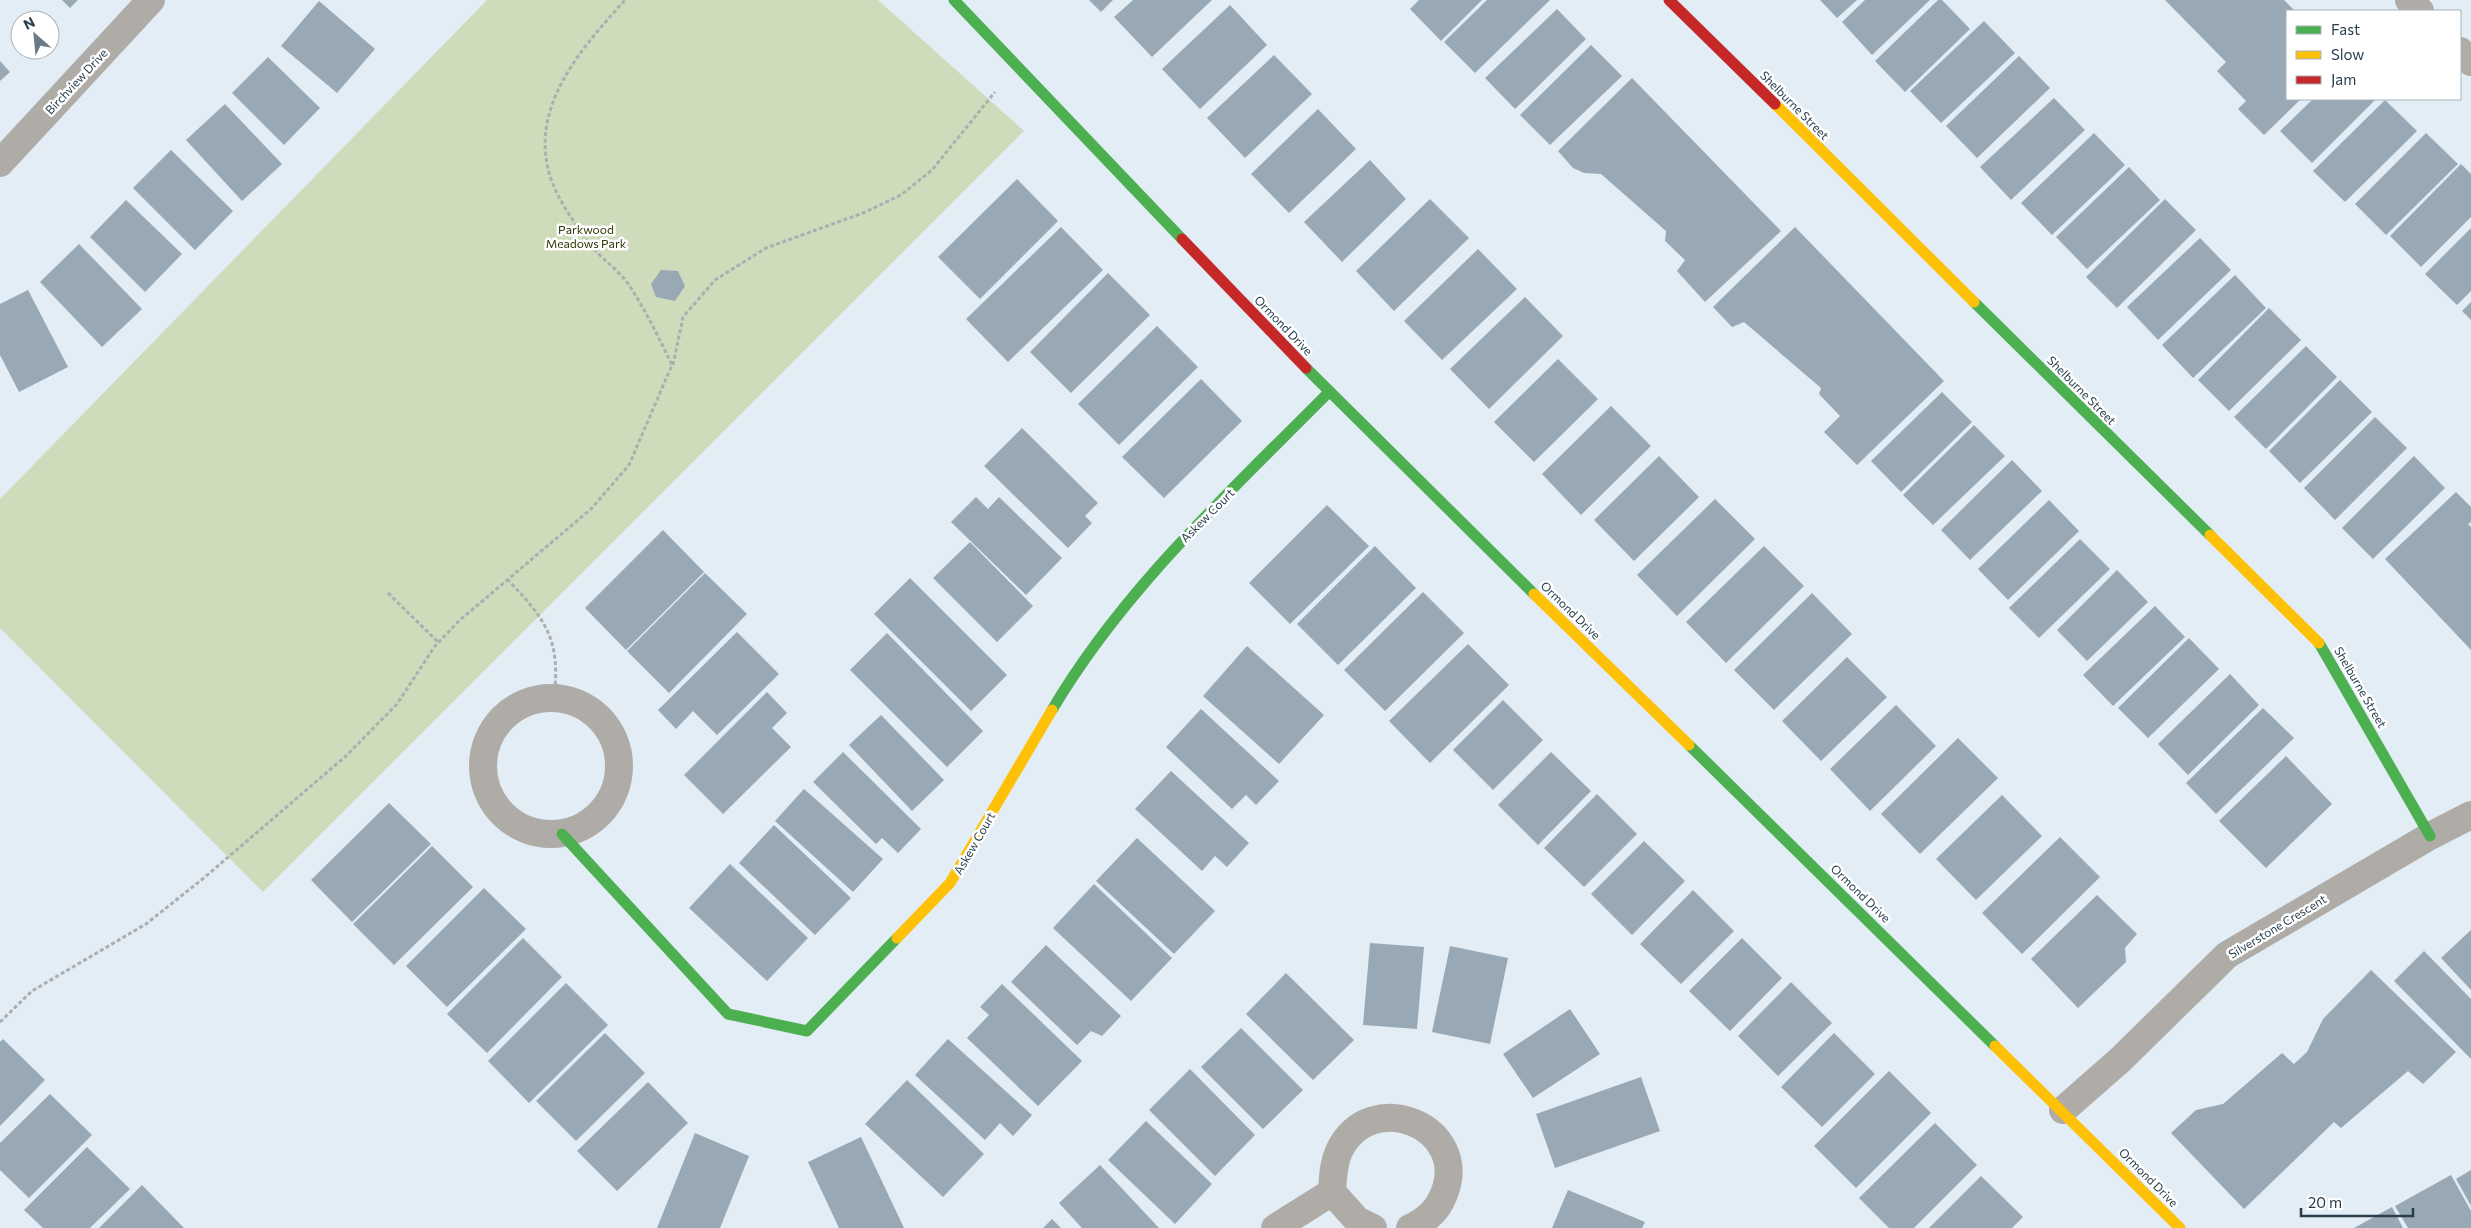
<svg xmlns="http://www.w3.org/2000/svg" width="2471" height="1228" font-family="Commissioner,sans-serif">
<style>
.green{fill:#cedcbc}
.building{fill:#98a9b5}
.lines{fill:none;stroke-linecap:round;stroke-linejoin:round}
.path{stroke:#adaeaf;stroke-width:3;stroke-dasharray:4 2.5;stroke-linecap:butt}
.street{stroke:#afaca8;stroke-width:28}
.fast{stroke:#4caf50;stroke-width:11}
.slow{stroke:#ffc107;stroke-width:11}
.jam{stroke:#c62828;stroke-width:11}
.labels{text-anchor:middle;dominant-baseline:central;stroke-width:5;stroke-linejoin:round;paint-order:stroke}
.street-label{font-size:12px;fill:#293e4d;stroke:#fff}
.park-label{font-size:12px;fill:#2d3600;stroke:#fff}
</style>
<rect width="100%" height="100%" fill="#e2edf5"/>
<!-- green -->
<path class="green" d="M487,0H878L1024,131L263,892L0,628V499Z"/>
<!-- building -->
<g class="building">
<path d="M62,0H78L70,8Z"/>
<path d="M1089,0H1113L1101,12Z"/>
<path d="M1133,0H1212L1152,57L1114,17Z"/>
<path d="M1419,0H1482L1441,41L1410,9Z"/>
<path d="M1487,0H1550L1475,73L1444,42Z"/>
<path d="M1820,0H1857L1837,18Z"/>
<path d="M1865,0H1930L1872,55L1842,22Z"/>
<path d="M1938,0H1942L1970,29L1905,92L1875,61Z"/>
<path d="M2165,0H2284L2295,11H2287V99H2301L2264,135L2238,109L2246,101L2217,71L2226,62Z"/>
<path d="M319,1L375,49L337,93L281,46Z"/>
<path d="M1230,5L1267,45L1200,109L1162,69Z"/>
<path d="M1557,9L1586,39L1515,109L1485,78Z"/>
<path d="M1984,21L2015,53L1941,123L1910,91Z"/>
<path d="M1591,45L1622,76L1550,145L1520,115Z"/>
<path d="M1274,55L1312,94L1245,158L1207,118Z"/>
<path d="M2019,56L2050,88L1977,158L1946,126Z"/>
<path d="M268,57L320,108L284,145L232,93Z"/>
<path d="M0,61L10,72L0,81Z"/>
<path d="M1632,78L1781,231L1705,302L1677,271L1685,260L1665,241L1666,231L1601,174L1584,173L1573,168L1558,151Z"/>
<path d="M2054,98L2085,130L2011,200L1980,167Z"/>
<path d="M2313,99H2376L2312,163L2280,131Z"/>
<path d="M2385,100L2417,131L2345,202L2313,171Z"/>
<path d="M225,104L282,164L242,201L186,140Z"/>
<path d="M1318,109L1356,149L1289,213L1251,174Z"/>
<path d="M2094,133L2125,165L2052,235L2021,203Z"/>
<path d="M2426,133L2458,164L2386,235L2355,204Z"/>
<path d="M171,150L233,211L195,250L133,188Z"/>
<path d="M1370,160L1406,199L1342,262L1304,222Z"/>
<path d="M2461,164L2471,174V217L2421,267L2390,236Z"/>
<path d="M2129,167L2160,200L2087,269L2056,237Z"/>
<path d="M1017,179L1058,221L980,299L938,257Z"/>
<path d="M1430,199L1469,238L1394,311L1356,271Z"/>
<path d="M2165,199L2196,230L2117,308L2086,277Z"/>
<path d="M126,200L182,254L145,292L90,237Z"/>
<path d="M1061,227L1103,270L1008,362L966,319Z"/>
<path d="M1795,227L1944,381L1857,465L1824,432L1840,416L1819,394L1821,388L1744,322L1732,327L1713,307Z"/>
<path d="M2471,228V291L2457,305L2425,274Z"/>
<path d="M2200,238L2231,270L2158,340L2127,307Z"/>
<path d="M79,244L142,309L102,347L40,282Z"/>
<path d="M1478,249L1517,289L1442,360L1404,321Z"/>
<path d="M661,270L678,271L685,286L675,301L656,297L651,284Z"/>
<path d="M1108,273L1150,315L1071,393L1030,352Z"/>
<path d="M2235,275L2266,308L2193,378L2162,345Z"/>
<path d="M28,290L68,367L19,392L0,355V304Z"/>
<path d="M1525,297L1563,336L1489,409L1450,369Z"/>
<path d="M2471,302V320L2462,311Z"/>
<path d="M2269,308L2301,340L2229,411L2198,380Z"/>
<path d="M1157,326L1198,367L1119,445L1078,404Z"/>
<path d="M2306,346L2337,377L2266,449L2234,417Z"/>
<path d="M1558,359L1598,399L1534,462L1494,422Z"/>
<path d="M1201,379L1242,421L1164,498L1122,457Z"/>
<path d="M2340,380L2372,412L2300,483L2269,451Z"/>
<path d="M1942,392L1972,422L1901,492L1871,461Z"/>
<path d="M1611,406L1651,446L1581,515L1542,474Z"/>
<path d="M2375,417L2407,448L2335,520L2304,488Z"/>
<path d="M1974,425L2005,456L1933,525L1903,495Z"/>
<path d="M1022,428L1098,503L1085,516L1092,523L1068,548L984,466Z"/>
<path d="M1659,456L1699,497L1634,561L1594,520Z"/>
<path d="M2414,456L2445,488L2373,559L2342,528Z"/>
<path d="M2012,460L2042,491L1970,560L1941,530Z"/>
<path d="M2456,492L2471,507V522L2468,524L2471,527V650L2385,559Z"/>
<path d="M976,497L988,509L999,497L1062,558L1026,595L951,522Z"/>
<path d="M1715,499L1755,539L1677,616L1637,575Z"/>
<path d="M2049,500L2079,531L2008,600L1978,569Z"/>
<path d="M1327,505L1369,546L1290,624L1249,583Z"/>
<path d="M663,530L704,572L626,650L585,608Z"/>
<path d="M2080,539L2110,569L2039,638L2009,608Z"/>
<path d="M970,542L1033,606L997,642L933,578Z"/>
<path d="M1375,546L1416,588L1338,665L1297,624Z"/>
<path d="M1764,546L1804,586L1726,663L1686,622Z"/>
<path d="M2117,570L2148,602L2087,661L2057,630Z"/>
<path d="M705,573L747,614L669,693L627,651Z"/>
<path d="M910,578L1007,675L971,711L874,614Z"/>
<path d="M1423,592L1464,633L1385,711L1344,670Z"/>
<path d="M1812,593L1852,634L1774,710L1734,670Z"/>
<path d="M2155,606L2185,637L2113,706L2083,675Z"/>
<path d="M737,632L779,674L717,735L693,711L676,729L658,710Z"/>
<path d="M887,633L983,731L947,767L850,670Z"/>
<path d="M2189,638L2219,669L2148,738L2118,708Z"/>
<path d="M1468,644L1509,685L1430,763L1389,721Z"/>
<path d="M1247,646L1324,715L1279,764L1203,696Z"/>
<path d="M1847,657L1887,697L1821,761L1782,721Z"/>
<path d="M2230,674L2259,705L2188,775L2158,744Z"/>
<path d="M767,692L787,713L772,728L791,747L723,814L684,775Z"/>
<path d="M1503,700L1543,740L1493,790L1453,750Z"/>
<path d="M1896,705L1936,746L1870,811L1830,769Z"/>
<path d="M2263,708L2294,738L2216,814L2186,783Z"/>
<path d="M1201,709L1279,781L1256,805L1246,795L1232,809L1166,747Z"/>
<path d="M881,715L944,780L912,811L849,745Z"/>
<path d="M1958,738L1998,778L1920,854L1881,814Z"/>
<path d="M843,752L921,829L898,853L882,838L876,844L813,782Z"/>
<path d="M1551,752L1591,791L1538,845L1498,805Z"/>
<path d="M2286,756L2332,804L2266,868L2219,821Z"/>
<path d="M1171,771L1249,843L1227,867L1215,856L1202,871L1135,809Z"/>
<path d="M804,789L883,859L853,892L775,821Z"/>
<path d="M1597,794L1637,834L1584,887L1544,848Z"/>
<path d="M2002,795L2042,836L1976,900L1936,859Z"/>
<path d="M389,803L431,844L352,922L311,880Z"/>
<path d="M774,825L851,898L815,935L739,863Z"/>
<path d="M2060,837L2100,877L2022,954L1982,913Z"/>
<path d="M1137,838L1215,911L1174,954L1096,881Z"/>
<path d="M1644,841L1685,881L1632,935L1591,894Z"/>
<path d="M432,846L473,887L394,965L353,924Z"/>
<path d="M730,864L808,938L767,981L689,908Z"/>
<path d="M1094,884L1172,958L1131,1001L1053,928Z"/>
<path d="M484,888L526,929L447,1007L406,966Z"/>
<path d="M1693,890L1734,931L1681,984L1640,944Z"/>
<path d="M2097,895L2137,934L2125,948L2126,962L2078,1008L2031,959Z"/>
<path d="M2471,930V990L2441,958Z"/>
<path d="M523,938L562,977L487,1053L447,1014Z"/>
<path d="M1742,938L1782,978L1730,1031L1689,991Z"/>
<path d="M1370,943L1424,947L1417,1029L1363,1025Z"/>
<path d="M1046,945L1121,1016L1102,1036L1091,1031L1077,1045L1011,982Z"/>
<path d="M1450,946L1508,958L1490,1044L1432,1032Z"/>
<path d="M2424,951L2471,999V1059L2394,981Z"/>
<path d="M2371,970L2456,1052L2423,1084L2408,1071L2341,1128L2334,1122L2244,1209L2171,1133L2196,1110L2223,1104L2282,1053L2294,1064L2307,1052L2323,1019Z"/>
<path d="M1286,973L1354,1040L1313,1080L1246,1014Z"/>
<path d="M1791,982L1832,1023L1778,1076L1738,1036Z"/>
<path d="M566,983L608,1025L529,1103L488,1061Z"/>
<path d="M1002,984L1082,1061L1038,1106L967,1038L989,1015L980,1007Z"/>
<path d="M1570,1009L1600,1054L1533,1098L1503,1054Z"/>
<path d="M1241,1028L1303,1090L1263,1129L1201,1067Z"/>
<path d="M605,1033L645,1073L576,1141L536,1101Z"/>
<path d="M1834,1033L1875,1074L1822,1127L1781,1087Z"/>
<path d="M3,1039L45,1080L0,1126V1042Z"/>
<path d="M948,1039L1032,1115L1013,1136L1000,1123L985,1140L915,1075Z"/>
<path d="M1190,1069L1255,1135L1215,1176L1149,1110Z"/>
<path d="M1889,1071L1931,1113L1856,1188L1814,1146Z"/>
<path d="M1641,1077L1660,1131L1555,1168L1536,1114Z"/>
<path d="M907,1080L984,1154L943,1197L865,1124Z"/>
<path d="M648,1082L688,1123L617,1191L577,1151Z"/>
<path d="M50,1094L92,1135L29,1198L0,1170V1143Z"/>
<path d="M1146,1121L1212,1184L1175,1224L1108,1160Z"/>
<path d="M1935,1123L1977,1165L1914,1228H1889L1859,1198Z"/>
<path d="M695,1133L749,1156L720,1228H657Z"/>
<path d="M861,1137L904,1228H839L808,1162Z"/>
<path d="M87,1147L130,1189L90,1228H43L24,1210Z"/>
<path d="M1100,1165L1159,1228H1082L1059,1203Z"/>
<path d="M2471,1170V1206L2456,1179Z"/>
<path d="M2451,1175L2471,1211V1228H2408L2395,1206Z"/>
<path d="M1981,1176L2023,1217L2012,1228H1929Z"/>
<path d="M142,1185L184,1228H99Z"/>
<path d="M1568,1190L1645,1222L1642,1228H1552Z"/>
<path d="M2392,1207L2403,1228H2354Z"/>
<path d="M1052,1219L1061,1228H1043Z"/>
</g>
<g class="lines">
<!-- path -->
<g class="path">
<path d="M673,365L683,317L715,280L766,248L863,213L901,195L932,170L995,92"/>
<path d="M507,579C546,620 561,639 554,698"/>
<path d="M388,593L439,643"/>
<path d="M0,1022L32,991L146,924L205,877L346,756L397,704L435,646L460,620L591,509L629,465L672,365C659,338 646,311 629,285C619,270 601,259 590,244C576,225 559,202 551,179C527,108 581,49 625,0"/>
</g>
<!-- street -->
<g class="street">
<path d="M2409,0L2420,11"/>
<path d="M2460,51L2471,62"/>
<path d="M0,163L151,0"/>
<circle cx="551" cy="766" r="68"/>
<path d="M2063,1110L2120,1060L2227,955L2430,836L2471,815"/>
<path d="M1275,1228L1332,1192"/>
<path d="M1373,1228L1357,1220L1332,1192C1333,1178 1333,1164 1339,1151C1371,1085 1471,1127 1444,1194C1438,1210 1426,1221 1410,1228"/>
</g>
<!-- fast -->
<g class="fast">
<path d="M954,0L1182,239"/>
<path d="M1974,302L2210,535"/>
<path d="M1306,368L1534,594"/>
<path d="M2319,643L2430,836"/>
<path d="M1052,710C1124,588 1230,492 1329,392"/>
<path d="M1689,745L1995,1046"/>
<path d="M562,834L728,1014L807,1031L897,938"/>
</g>
<!-- slow -->
<g class="slow">
<path d="M1775,104L1974,302"/>
<path d="M2210,535L2319,643"/>
<path d="M1534,594L1689,745"/>
<path d="M897,938L950,883L1052,710"/>
<path d="M1995,1046L2180,1228"/>
</g>
<!-- jam -->
<g class="jam">
<path d="M1669,0L1775,104"/>
<path d="M1182,239L1306,368"/>
</g>
</g>
<g class="labels">
<!-- street labels -->
<g class="street-label">
<text transform="translate(76 81) rotate(-47)">Birchview Drive</text>
<text transform="translate(1795 105) rotate(45)">Shelburne Street</text>
<text transform="translate(1284 325) rotate(46)">Ormond Drive</text>
<text transform="translate(2082 390) rotate(45)">Shelburne Street</text>
<text transform="translate(1207 515) rotate(-45)">Askew Court</text>
<text transform="translate(1571 610) rotate(44)">Ormond Drive</text>
<text transform="translate(2361 687) rotate(60)">Shelburne Street</text>
<text transform="translate(974 843) rotate(-60)">Askew Court</text>
<text transform="translate(1861 893) rotate(44)">Ormond Drive</text>
<text transform="translate(2277 926) rotate(-31)">Silverstone Crescent</text>
<text transform="translate(2149 1177) rotate(45)">Ormond Drive</text>
</g>
<!-- park labels -->
<g class="park-label">
<text x="586" y="229">Parkwood<tspan x="586" dy="14">Meadows Park</tspan></text>
</g>
</g>
<!-- legend -->
<rect x="2286" y="10" width="175" height="90" fill="#ffffff" stroke="#a9b2b8"/>
<rect x="2296" y="26" width="25" height="8" fill="#4caf50" stroke="#a9b2b8"/>
<text x="2331" y="35" font-size="15" fill="#293e4d">Fast</text>
<rect x="2296" y="51" width="25" height="8" fill="#ffc107" stroke="#a9b2b8"/>
<text x="2331" y="60" font-size="15" fill="#293e4d">Slow</text>
<rect x="2296" y="76" width="25" height="8" fill="#c62828" stroke="#a9b2b8"/>
<text x="2331" y="85" font-size="15" fill="#293e4d">Jam</text>
<!-- north arrow -->
<g transform="translate(35 35) rotate(333)"><circle r="24" fill="#ffffff" stroke="#a9b2b8"/>
<path d="M0-4L9 19L0 12L-9 19Z" fill="#6a7b88"/>
<text y="-8" font-size="14" font-weight="bold" text-anchor="middle" fill="#293e4d">N</text>
</g>
<!-- scale -->
<path d="M2301 1208v8h112v-8" fill="none" stroke="#293e4d" stroke-width="2.5"/>
<text x="2308" y="1208" font-size="15" fill="#293e4d" stroke="#ffffff" stroke-width="4" paint-order="stroke">20 m</text>
</svg>
